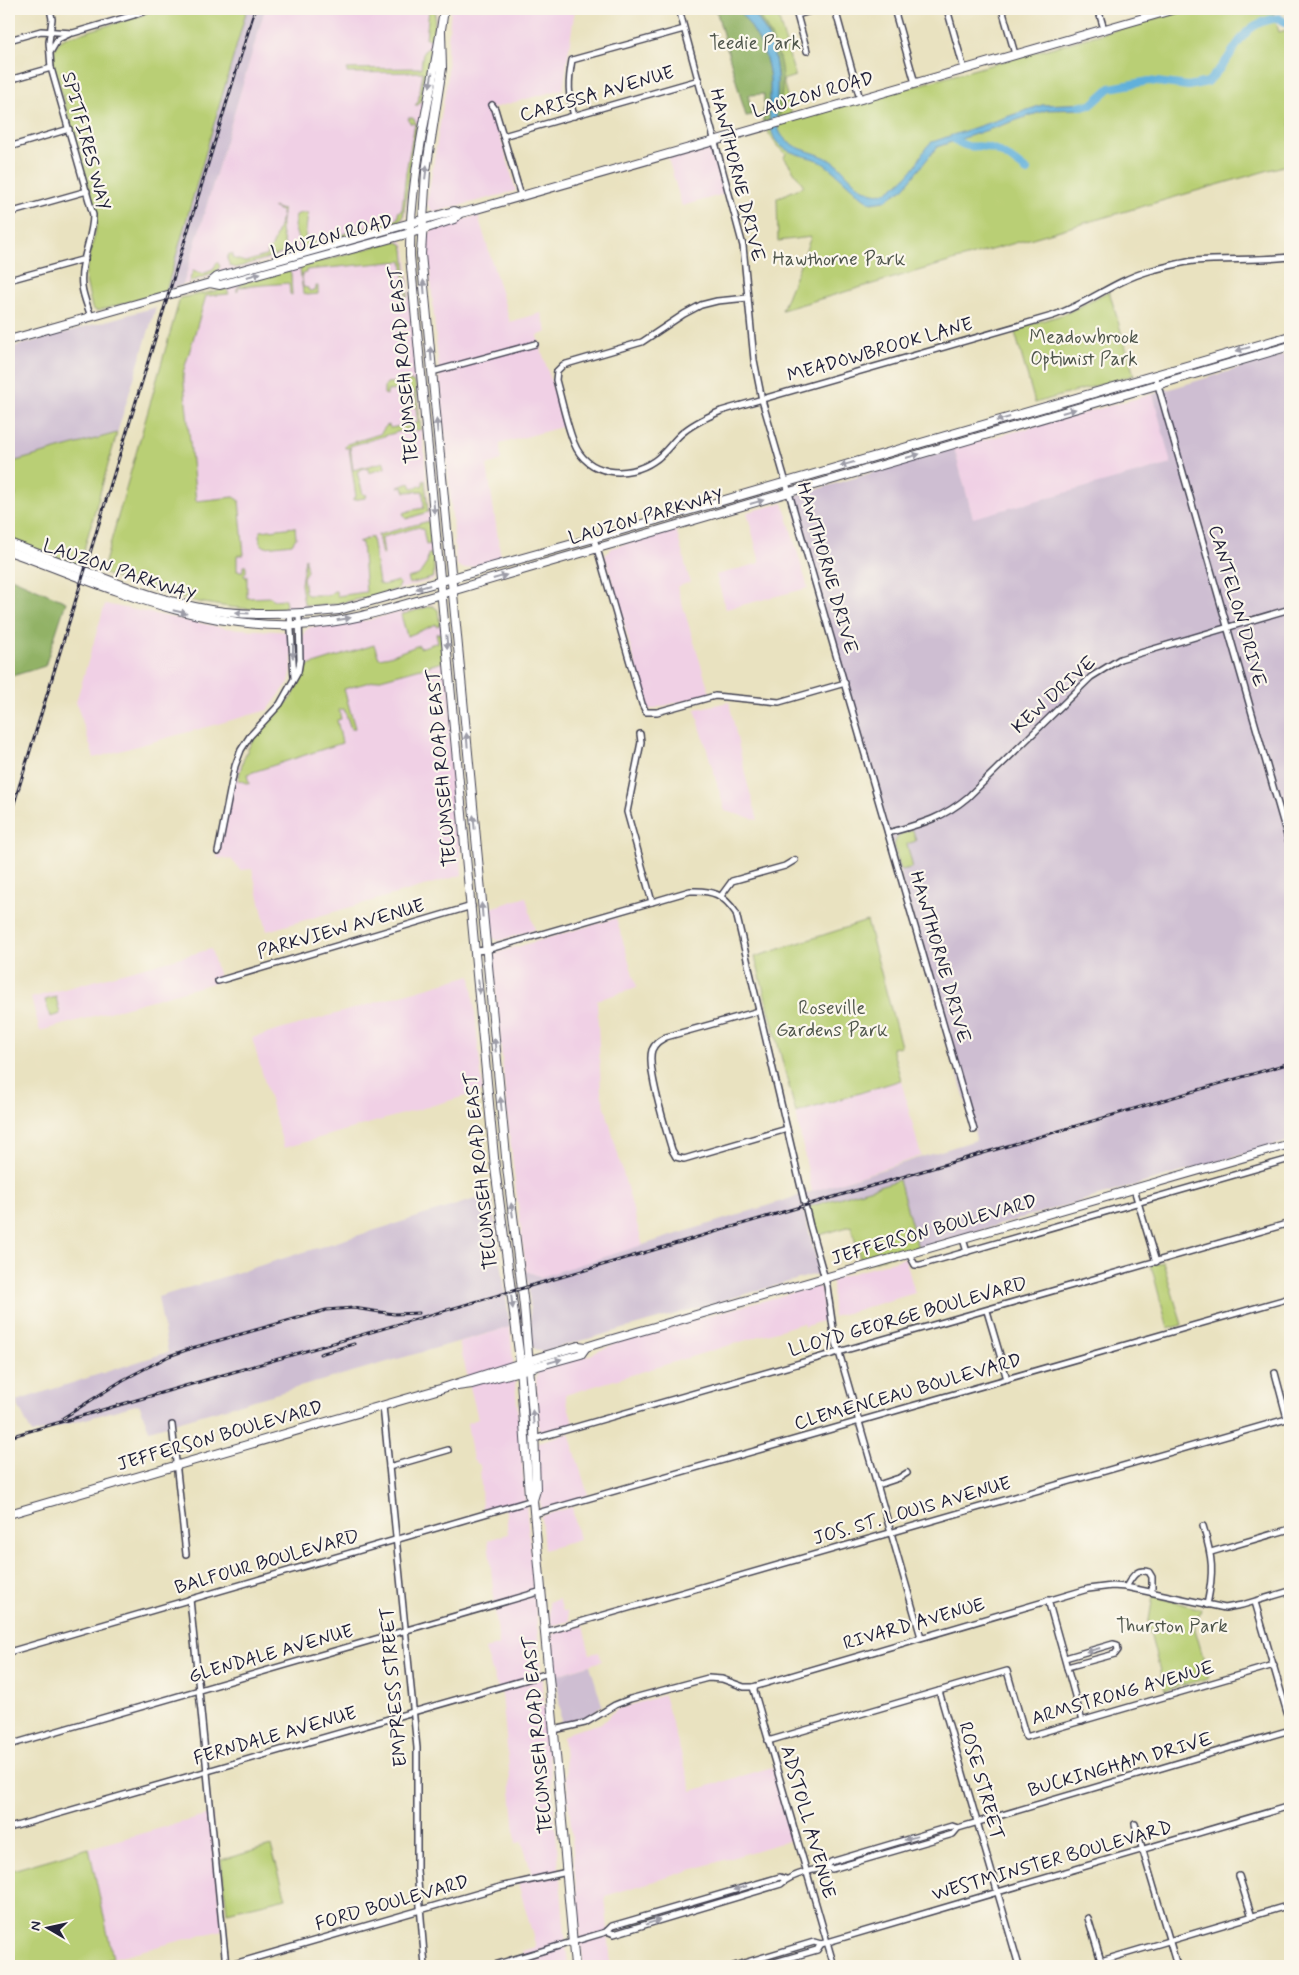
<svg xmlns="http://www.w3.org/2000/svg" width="1299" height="1975" font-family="Mynerve,sans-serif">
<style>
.built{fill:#f0d0e5}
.industrial{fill:#cebed2}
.green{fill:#b9cf74;stroke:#6e7858}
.forest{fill:#92b266;stroke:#5a6a50}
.water{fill:#60b0db;stroke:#41698b}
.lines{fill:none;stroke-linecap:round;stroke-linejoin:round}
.river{stroke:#60b0db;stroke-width:8}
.street-casing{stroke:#403f4f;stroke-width:8}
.secondary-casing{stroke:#403f4f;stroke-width:10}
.street{stroke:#fff;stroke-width:5}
.secondary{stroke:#fff;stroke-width:8}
.rail-casing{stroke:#22223b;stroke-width:3}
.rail{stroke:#fbf7ec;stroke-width:1;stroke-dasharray:4;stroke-linecap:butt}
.oneway{fill:#9c9ca7}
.labels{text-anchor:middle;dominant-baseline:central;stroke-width:4.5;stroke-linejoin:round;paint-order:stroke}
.park-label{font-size:19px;fill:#4f564c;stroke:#fbf7ec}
.street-label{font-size:19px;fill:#22223b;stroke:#fbf7ec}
</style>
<rect width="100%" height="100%" fill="#fbf7ec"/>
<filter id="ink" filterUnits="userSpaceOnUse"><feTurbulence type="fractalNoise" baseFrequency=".02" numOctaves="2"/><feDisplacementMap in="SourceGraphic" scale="10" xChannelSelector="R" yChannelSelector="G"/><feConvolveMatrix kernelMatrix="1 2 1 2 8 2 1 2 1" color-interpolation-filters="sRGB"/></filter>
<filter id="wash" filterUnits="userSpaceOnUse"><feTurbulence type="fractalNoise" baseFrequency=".0096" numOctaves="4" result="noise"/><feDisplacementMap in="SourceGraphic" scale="20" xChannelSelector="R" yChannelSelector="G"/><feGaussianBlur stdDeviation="1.12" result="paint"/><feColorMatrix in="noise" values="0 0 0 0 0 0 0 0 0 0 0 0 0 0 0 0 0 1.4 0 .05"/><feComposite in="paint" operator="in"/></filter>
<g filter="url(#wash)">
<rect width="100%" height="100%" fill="#e9e2c0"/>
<!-- built -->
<g class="built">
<path d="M265,9H438L429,69L409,179L405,218L400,224L183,285Z"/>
<path d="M451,9H575L563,89L493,108L494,118L504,148L516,191L435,212L430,209L427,203L448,75L447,52Z"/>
<path d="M710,147L724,194L682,206L668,158Z"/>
<path d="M478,215L510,322L541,313L547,332L537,336L565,426L500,444L501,460L487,465L501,558L465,569L458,566L456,560L427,239L430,232L436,228Z"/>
<path d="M395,240L402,241L406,248L435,576L433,580L347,604L315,609L284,608L286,606L285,599L272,600L271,597L247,598L243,571H237V555H244L239,500L234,497L196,501L183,373L206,295L229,294L227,289L221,287Z"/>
<path d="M1153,394L1172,464L973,519L954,448Z"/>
<path d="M783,503L808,588L726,609L716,575L760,563L747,512Z"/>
<path d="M676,529L690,582L677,587L710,694L648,710L605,556L611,548Z"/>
<path d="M105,604L225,628L292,632V669L289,682L268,710L94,758L76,702Z"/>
<path d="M432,604L438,609L451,660L462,875L267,931L252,869L240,870L231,859L217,858L235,766H240L248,746L257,733L284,706L297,684L302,674L303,663V636L305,631L310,627L368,620Z"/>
<path d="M729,702L747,782L758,820L725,811L695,709Z"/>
<path d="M526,897L535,930L498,941L491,936L488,909Z"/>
<path d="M616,918L637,988L597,1000L601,1092L643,1246L541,1277L526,1271L507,1115L493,959L496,953Z"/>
<path d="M211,949L220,981L40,1031L31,998Z"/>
<path d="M471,975L483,1091L284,1148L252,1038Z"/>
<path d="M901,1080L921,1156L812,1192L796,1113Z"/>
<path d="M905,1258L915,1293L833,1317L832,1279Z"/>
<path d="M817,1286L821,1289L825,1320L804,1327L803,1323L565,1395L574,1426L539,1436L536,1378L539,1370L590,1355L629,1337Z"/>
<path d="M510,1327L568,1966H527L522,1951L536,1947L517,1879L532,1874L522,1842L516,1843L502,1694L496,1684L485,1649L499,1645L488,1540L508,1534L505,1504L482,1509L480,1465L473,1460L467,1423L478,1419L459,1342Z"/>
<path d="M569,1433L588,1495L541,1510L538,1478V1442Z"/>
<path d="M572,1507L579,1540L544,1550L541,1516Z"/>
<path d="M559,1599L563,1611H567L570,1621L551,1626L549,1602Z"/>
<path d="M583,1626L590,1654L599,1652L602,1661L557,1675L552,1634Z"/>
<path d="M664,1695L692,1791L772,1767L794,1839L605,1896L611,1966H583L563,1737L570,1732L602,1723L617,1709Z"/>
<path d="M212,1814L222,1930L113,1958L89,1848Z"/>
</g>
<!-- industrial -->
<g class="industrial">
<path d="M246,9H265L183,285L166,291Z"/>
<path d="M156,307L117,433L9,463V348Z"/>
<path d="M1290,353V1141L918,1248L898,1180L803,1209L820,1273L542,1352L535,1349L532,1345L529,1292L526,1271L541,1277L976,1140L974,1130L791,497L954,448L973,518L1171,464L1153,394Z"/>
<path d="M492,1194L510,1327L149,1430L139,1404L32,1434L16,1401L168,1352L158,1297Z"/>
<path d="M590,1665L602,1705L589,1716L567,1724L561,1723L557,1675Z"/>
</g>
<!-- green -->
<g class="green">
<path d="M155,9H247L166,291L97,311L92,308L85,276L97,224L94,204L53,64C53,53 54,44 65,38L143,15Z"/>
<path d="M429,9H436L433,39H426Z"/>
<path d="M716,9H776L795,76L783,80L792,116L776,118L763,123L764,94L748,95L752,115L746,116Z"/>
<path d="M1190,9H1272L1279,32L1290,29V164L782,310L811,237L778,241L777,198L804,186L784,157L786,154L777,146L765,128Z"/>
<path d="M428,48L431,51L421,101L418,105H415L418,102L423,72L347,73V69L421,68L423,52Z"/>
<path d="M408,118H413L417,124L403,218L396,224L302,248L300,246L294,226L296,215L301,213H308L305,240L316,242L398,218V212L402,210L406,172L415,124L410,123Z"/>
<path d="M273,207L283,210L281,231L285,246L284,253L236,268L230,266L227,259L229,254H233L232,258L245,262L268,255L267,252L272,247L282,217L281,211Z"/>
<path d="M395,241L402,244L404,249L408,295L406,299H403L406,297L402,261L306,270V273L302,274L303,287L308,288L309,291L316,290V286H318V294L307,295L303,293L300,269L303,266Z"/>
<path d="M217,262L220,266L216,273L189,282L193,271L202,274L213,270Z"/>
<path d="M286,271H290L291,274L292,295L290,294L289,283L239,287L237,292V288L242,283Z"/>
<path d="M227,289L229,294L206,296L183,373L196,501L234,497L239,500L244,555H237V571H243V566H246V572L244,575L245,577L247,576V598L271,597L273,600L285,599L286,606C279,613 262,610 252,609C199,606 151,591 102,573L180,298Z"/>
<path d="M1109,291L1134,375L1035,403L1014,329L1065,314Z"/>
<path d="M412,381L414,382L416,386L421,429L416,431L415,427L350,446L353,470L384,462L385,468L369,473L368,469L364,468L357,472L363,494L367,495L365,498L353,500V498L356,497L349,448H345V447L347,444L380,434L386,426L389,425L390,428L418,423L414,392L411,393L410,389L387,391V395L384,394V387L387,383Z"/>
<path d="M117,433L85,546L82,567L9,540V497L16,496L9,470V463Z"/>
<path d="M425,480L428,512L406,519L403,513L412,510L424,508L423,491L405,492L403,487H398L410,483L412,488L423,485V481Z"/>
<path d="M429,521L431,544L426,545L423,529L419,527L383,537L382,539L384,555H382L378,535Z"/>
<path d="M295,527L296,538L292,544L265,547L260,543L259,535L261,531Z"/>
<path d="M372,537L379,583L383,585L398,581L400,584L398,589C381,594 316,612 304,604L301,584L305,558L307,571L303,577L305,592L307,595H329L334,591H336L337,596L366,592L362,543L358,542Z"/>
<path d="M428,554H433L434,573L432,578L409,584L407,578L419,575L427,563Z"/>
<path d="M430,606H433L438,610L440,625L436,626V624C426,628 417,633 407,636L401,615Z"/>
<path d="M441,633L443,662L344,689L355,728L351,729L344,709L339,710L341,719L337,720L342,743L247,774L249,784L238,780C241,766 245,752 253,740C271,715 298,702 304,667L374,645L379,658L390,656L419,645L420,648L438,642L436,634Z"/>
<path d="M913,830L916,841L907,844L912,864L911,868L901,870C895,849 886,837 913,830Z"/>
<path d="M867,921L901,1046L892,1048L901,1080L796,1113L755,957Z"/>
<path d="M56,997L60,1014L50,1017L45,1000Z"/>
<path d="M899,1180L918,1248L862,1265L851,1226L816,1236L808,1207Z"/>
<path d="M1163,1262L1182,1325L1168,1329L1151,1265Z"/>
<path d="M1153,1596L1201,1609L1195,1629L1209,1678L1165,1690L1148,1626Z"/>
<path d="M271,1846L286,1898L227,1912L221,1860Z"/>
<path d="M89,1848L113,1958L87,1966H15L9,1904V1871Z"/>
<path d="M660,1914L662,1916L661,1918L612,1931L613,1928Z"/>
<path d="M814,1944L816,1948L815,1949L755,1966H742Z"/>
</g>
<!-- forest -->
<g class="forest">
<path d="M716,9H737C755,29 768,53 770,80C771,93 768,107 771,120L763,123L764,94L748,95L752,115L746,116Z"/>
<path d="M749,9H754C769,29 781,52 782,78C783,91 780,104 780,117L776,118C774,110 777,103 777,95C779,64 772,30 749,9Z"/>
<path d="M9,577L66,602L45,666L9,677Z"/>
</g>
<!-- water -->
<path class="water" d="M737,9H749C771,30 779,63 777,93C777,107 773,124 783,137C794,152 823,151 839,166C850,177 865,197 883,193C893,191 912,172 917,163C922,156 924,147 932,142L1042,105L1087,103L1088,109L1047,110L937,147L904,188L885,201L871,203C853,192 834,168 817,160C804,155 786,154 776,141C766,127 771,97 770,80C768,53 755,29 737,9Z"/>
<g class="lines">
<!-- river -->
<g class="river">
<path d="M1079,106L1091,105L1110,88L1149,81L1188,86L1208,82C1214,75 1220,69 1226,61C1242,38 1247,22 1279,18L1290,26"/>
<path d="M954,139C972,152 973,143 991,148C1004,152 1016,163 1027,171"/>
</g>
</g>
</g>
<g filter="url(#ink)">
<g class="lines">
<!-- street casing -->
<g class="street-casing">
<g id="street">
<path d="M50,9L52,19L49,42L51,68L93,215C93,239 79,262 82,286C83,296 88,307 91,317"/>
<path d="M679,9L743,246L754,360L762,400L974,1130"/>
<path d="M835,9L860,99"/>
<path d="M894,9L915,83"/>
<path d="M947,9L964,69"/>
<path d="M1002,9L1015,54"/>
<path d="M1098,9L1104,29"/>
<path d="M9,40L41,31L73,33L134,15L150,9"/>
<path d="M51,51L58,39L69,34"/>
<path d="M807,51L797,15L817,9"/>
<path d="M9,80L51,68"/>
<path d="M492,105L495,109L521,196"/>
<path d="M574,116C568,94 568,82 572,60L684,29"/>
<path d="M503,136L699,80"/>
<path d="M9,147L69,129"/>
<path d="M9,213L87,191"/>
<path d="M9,280L85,259"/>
<path d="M748,298L717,301L701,305L684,314L642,342L563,365L557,371L556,380C562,401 566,423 574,443C587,476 628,479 654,461C665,454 672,442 681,434C692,424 707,417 721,411L1052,316C1086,305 1114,281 1149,271C1164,267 1179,263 1194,261C1226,258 1258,261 1290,257"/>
<path d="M432,372L535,344"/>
<path d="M1155,375L1290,846"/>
<path d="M594,538L642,704L646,712H657L715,696L779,702L845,683"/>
<path d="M290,614L294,677"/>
<path d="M640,734L641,742L627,812L652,902"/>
<path d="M888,833C920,824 942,819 968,797L1091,677L1120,659L1290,609"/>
<path d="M218,852L235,766L241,750L250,736L280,704L298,672L300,660L299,614"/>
<path d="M721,896L732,881L785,866L795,860"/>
<path d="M476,951L486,950L690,891C713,890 723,894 736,913L810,1226L827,1286L834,1335L921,1637"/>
<path d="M218,981L472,906"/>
<path d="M759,1011L666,1037C659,1041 655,1043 652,1050C646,1067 666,1130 672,1150L676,1157L684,1159L787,1129"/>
<path d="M1134,1189L1156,1262"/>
<path d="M963,1239L967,1252"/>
<path d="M909,1254L915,1265H920L1290,1159"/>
<path d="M987,1311L1007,1379"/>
<path d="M1275,1373L1287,1418"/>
<path d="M383,1406L417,1748V1870L425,1966"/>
<path d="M172,1425L186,1554"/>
<path d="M534,1439L1290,1223"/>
<path d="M389,1467L448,1450"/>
<path d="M878,1485L899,1478L907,1473"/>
<path d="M534,1514L1290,1298"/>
<path d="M1203,1526C1213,1559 1214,1571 1207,1605"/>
<path d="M1211,1552L1290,1529"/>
<path d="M1126,1587C1132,1577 1136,1568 1149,1572L1152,1577V1591"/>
<path d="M190,1599L226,1966"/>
<path d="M1048,1600L1082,1721"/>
<path d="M1255,1602L1290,1723"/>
<path d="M545,1632L1290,1418"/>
<path d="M9,1652L533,1500"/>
<path d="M1065,1658L1113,1644L1117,1645L1118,1650L1115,1654L1067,1667"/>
<path d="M753,1687L834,1966"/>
<path d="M939,1691L1019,1966"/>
<path d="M554,1730L585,1723L615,1705L630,1699L708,1678L722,1679L744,1687H753L1088,1589L1112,1586L1126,1587L1225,1608L1242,1605L1290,1591"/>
<path d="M768,1741L1007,1671L1026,1737L1274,1665"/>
<path d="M9,1745L542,1591"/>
<path d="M1135,1824L1177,1966"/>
<path d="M9,1828L549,1673"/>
<path d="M826,1867L831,1862L952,1826L958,1828"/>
<path d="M1239,1876L1252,1917"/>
<path d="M1088,1918L1101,1961"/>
<path d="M607,1931L614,1934L781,1884C790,1875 821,1866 832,1869L953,1834L958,1828L1290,1730"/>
<path d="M9,1949L10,1966"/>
<path d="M227,1966L500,1887L567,1872"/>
<path d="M491,1966L606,1932L612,1926L780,1877L786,1879"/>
<path d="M734,1966L814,1942L821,1944L1290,1806"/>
<path d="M761,1966L817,1950L821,1944"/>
<path d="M1084,1966L1290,1905"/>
</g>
</g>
<!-- secondary casing -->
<g class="secondary-casing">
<g id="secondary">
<path d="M444,9C433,91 409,172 410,256L495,1168L519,1352L529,1495L533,1500"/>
<path d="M441,32L442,68L426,171L421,254L507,1167L524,1306L534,1428L536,1490L533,1500L575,1966"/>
<path d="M210,283L217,277L454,211L460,213L473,210L1175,9"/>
<path d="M9,340L210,283L220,285L421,230L454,219L460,213"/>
<path d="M9,543C38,554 68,565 98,576C139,592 181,607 225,612C264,616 301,614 339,610L594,538L1290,336"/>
<path d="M9,551C104,585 195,629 298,625C352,623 404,604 455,590C523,569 592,550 660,530C870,468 1081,408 1290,346"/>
<path d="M457,1386L472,1384L581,1354L586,1347"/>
<path d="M9,1514L440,1389L537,1358L578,1346L586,1347L599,1343L1290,1144"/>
</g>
</g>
<!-- street -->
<use href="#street" class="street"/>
<!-- secondary -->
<use href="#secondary" class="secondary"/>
<!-- rail casing -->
<g class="rail-casing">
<g id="rail">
<path d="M9,820L255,9"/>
<path d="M320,1354L354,1344"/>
<path d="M63,1418L123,1380L169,1356L192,1348L326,1310L353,1308L394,1314L419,1313"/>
<path d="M9,1437L599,1266L1290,1063"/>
</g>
</g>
<!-- rail -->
<use href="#rail" class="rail"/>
</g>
<!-- one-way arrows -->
<defs><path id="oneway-solid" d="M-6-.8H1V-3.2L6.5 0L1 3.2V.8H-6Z" transform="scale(1.25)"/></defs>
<g class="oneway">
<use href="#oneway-solid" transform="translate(431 80) rotate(100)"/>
<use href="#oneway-solid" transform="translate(426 172) rotate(-83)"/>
<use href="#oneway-solid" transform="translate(254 275) rotate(-16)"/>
<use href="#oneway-solid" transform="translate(424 287) rotate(-95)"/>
<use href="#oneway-solid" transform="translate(1243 349) rotate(164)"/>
<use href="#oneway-solid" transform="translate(431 354) rotate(-95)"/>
<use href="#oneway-solid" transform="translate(1069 411) rotate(-16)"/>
<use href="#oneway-solid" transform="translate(1003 419) rotate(164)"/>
<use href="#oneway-solid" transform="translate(437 426) rotate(-95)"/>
<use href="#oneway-solid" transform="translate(913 456) rotate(-16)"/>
<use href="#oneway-solid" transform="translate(847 464) rotate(164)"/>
<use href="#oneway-solid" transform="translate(757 502) rotate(-16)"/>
<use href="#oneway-solid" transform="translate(434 507) rotate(85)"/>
<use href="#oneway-solid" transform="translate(500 577) rotate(-16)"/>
<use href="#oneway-solid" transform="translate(423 587) rotate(164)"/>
<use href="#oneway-solid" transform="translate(180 612) rotate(14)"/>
<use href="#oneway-solid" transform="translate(242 613) rotate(-176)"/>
<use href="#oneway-solid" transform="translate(344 619) rotate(-10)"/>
<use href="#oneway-solid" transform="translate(447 642) rotate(85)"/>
<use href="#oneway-solid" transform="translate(293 651) rotate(90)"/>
<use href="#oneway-solid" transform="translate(467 740) rotate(-95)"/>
<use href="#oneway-solid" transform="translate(474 822) rotate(-95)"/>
<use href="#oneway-solid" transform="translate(482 910) rotate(-95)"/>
<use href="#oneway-solid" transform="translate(479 987) rotate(85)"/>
<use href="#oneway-solid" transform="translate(495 1045) rotate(-96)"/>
<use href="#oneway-solid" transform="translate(501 1104) rotate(-96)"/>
<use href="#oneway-solid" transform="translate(512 1210) rotate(-97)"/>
<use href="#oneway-solid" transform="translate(512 1302) rotate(83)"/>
<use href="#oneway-solid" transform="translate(555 1361) rotate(-16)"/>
<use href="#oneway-solid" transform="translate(533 1417) rotate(-95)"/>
<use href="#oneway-solid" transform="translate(1093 1650) rotate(165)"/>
<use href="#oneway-solid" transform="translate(911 1838) rotate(164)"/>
<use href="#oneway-solid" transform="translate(740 1888) rotate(164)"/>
<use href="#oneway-solid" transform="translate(653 1922) rotate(-17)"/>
</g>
</g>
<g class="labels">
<!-- park labels -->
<g class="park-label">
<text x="755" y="43">Teedie Park</text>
<text x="839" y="259">Hawthorne Park</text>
<text x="1084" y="337">Meadowbrook<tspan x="1084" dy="22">Optimist Park</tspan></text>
<text x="832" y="1008">Roseville<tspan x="832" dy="22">Gardens Park</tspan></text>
<text x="1172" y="1626">Thurston Park</text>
</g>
<!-- street labels -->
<g class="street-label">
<text transform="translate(597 94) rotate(-16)">CARISSA AVENUE</text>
<text transform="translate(813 95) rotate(-16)">LAUZON ROAD</text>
<text transform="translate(86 141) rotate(75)">SPITFIRES WAY</text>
<text transform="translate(737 175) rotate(76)">HAWTHORNE DRIVE</text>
<text transform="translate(332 237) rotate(-15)">LAUZON ROAD</text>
<text transform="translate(880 350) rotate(-16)">MEADOWBROOK LANE</text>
<text transform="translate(404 365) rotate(-95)">TECUMSEH ROAD EAST</text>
<text transform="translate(646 517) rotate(-16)">LAUZON PARKWAY</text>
<text transform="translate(827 568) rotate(74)">HAWTHORNE DRIVE</text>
<text transform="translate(119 571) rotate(19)">LAUZON PARKWAY</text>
<text transform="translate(1237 606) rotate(74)">CANTELON DRIVE</text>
<text transform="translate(1054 695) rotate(-42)">KEW DRIVE</text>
<text transform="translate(442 768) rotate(-95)">TECUMSEH ROAD EAST</text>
<text transform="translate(341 929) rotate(-16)">PARKVIEW AVENUE</text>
<text transform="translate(940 957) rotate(74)">HAWTHORNE DRIVE</text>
<text transform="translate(481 1171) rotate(-96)">TECUMSEH ROAD EAST</text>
<text transform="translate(934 1230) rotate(-16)">JEFFERSON BOULEVARD</text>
<text transform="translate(908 1317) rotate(-16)">LLOYD GEORGE BOULEVARD</text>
<text transform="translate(908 1392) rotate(-16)">CLEMENCEAU BOULEVARD</text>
<text transform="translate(220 1436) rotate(-16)">JEFFERSON BOULEVARD</text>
<text transform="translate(912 1511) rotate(-16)">JOS. ST. LOUIS AVENUE</text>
<text transform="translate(267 1562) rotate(-16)">BALFOUR BOULEVARD</text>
<text transform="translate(914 1624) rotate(-16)">RIVARD AVENUE</text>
<text transform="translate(271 1654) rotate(-16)">GLENDALE AVENUE</text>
<text transform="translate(394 1687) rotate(-95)">EMPRESS STREET</text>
<text transform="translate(1123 1693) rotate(-16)">ARMSTRONG AVENUE</text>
<text transform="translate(538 1735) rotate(-95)">TECUMSEH ROAD EAST</text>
<text transform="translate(275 1736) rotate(-16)">FERNDALE AVENUE</text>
<text transform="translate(1120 1765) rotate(-16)">BUCKINGHAM DRIVE</text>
<text transform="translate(981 1781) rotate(74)">ROSE STREET</text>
<text transform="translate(808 1822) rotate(74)">ADSTOLL AVENUE</text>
<text transform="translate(1052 1861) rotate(-16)">WESTMINSTER BOULEVARD</text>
<text transform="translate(392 1903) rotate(-16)">FORD BOULEVARD</text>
</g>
</g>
<!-- margin -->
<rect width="1299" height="1975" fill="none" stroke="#fbf7ec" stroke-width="30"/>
<!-- north arrow -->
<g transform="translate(48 1928) rotate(279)" stroke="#fbf7ec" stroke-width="4" paint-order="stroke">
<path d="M0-4L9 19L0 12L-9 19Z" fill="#22223b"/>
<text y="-8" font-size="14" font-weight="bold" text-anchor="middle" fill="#22223b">N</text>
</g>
</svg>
